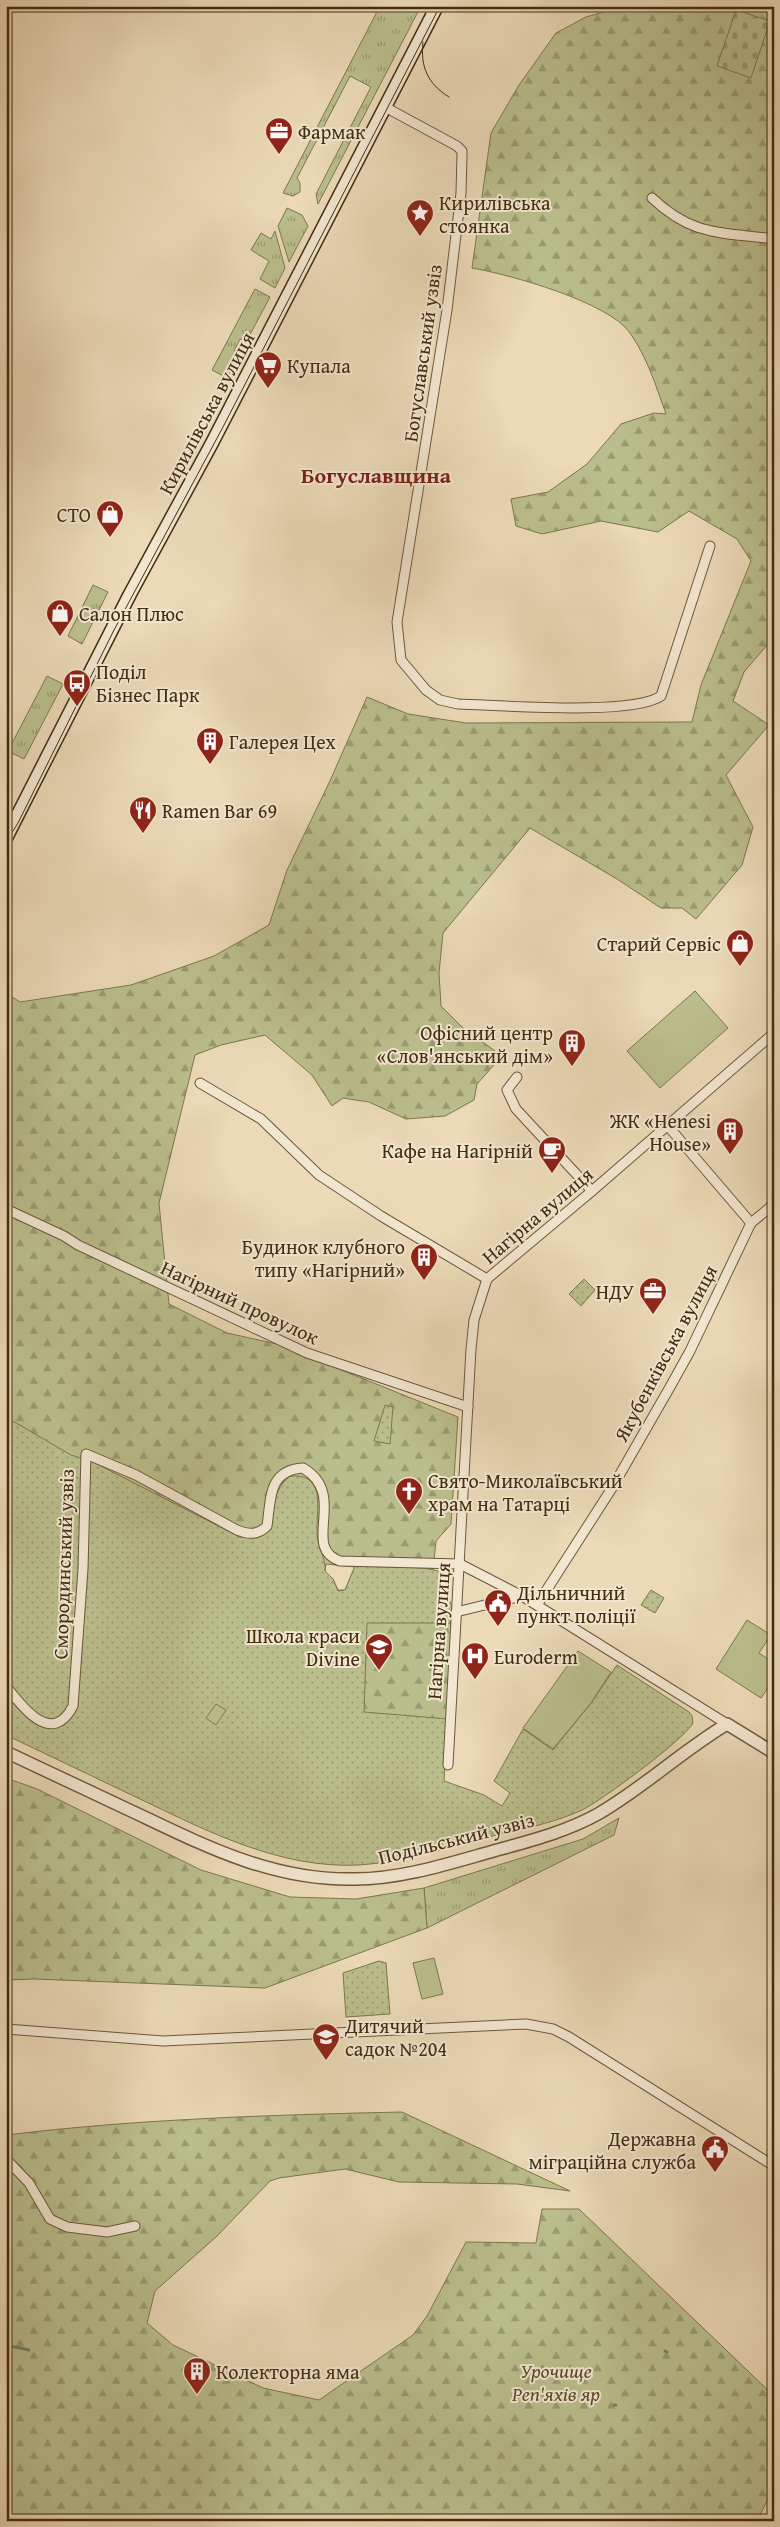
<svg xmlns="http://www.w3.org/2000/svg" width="780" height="2527" font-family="'Gentium Book Plus',serif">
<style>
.grass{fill:url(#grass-tufts);stroke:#7e764e}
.forest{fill:url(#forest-firs);stroke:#7e764e;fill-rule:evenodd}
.cemetery{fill:url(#cemetery-stones);stroke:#7e764e}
.park{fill:url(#park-dots);stroke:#7e764e}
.garden{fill:#babe8c;stroke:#7e764e}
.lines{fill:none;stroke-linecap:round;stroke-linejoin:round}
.stream{stroke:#76826f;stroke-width:3}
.minor-casing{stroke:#6c5839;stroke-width:11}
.tertiary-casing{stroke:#6c5839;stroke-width:14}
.secondary-casing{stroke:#422d0f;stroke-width:15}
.minor{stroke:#f2e6d0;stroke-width:9}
.tertiary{stroke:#f2e6d0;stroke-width:11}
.secondary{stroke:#f2e6d0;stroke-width:12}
.tram{stroke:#422d0f;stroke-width:1}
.labels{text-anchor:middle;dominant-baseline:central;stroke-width:4;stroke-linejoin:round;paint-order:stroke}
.poi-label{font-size:20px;fill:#422d0f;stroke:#f2e6d0;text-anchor:start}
.street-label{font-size:20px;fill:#422d0f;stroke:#f2e6d0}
.park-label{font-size:20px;font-style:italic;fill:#5a4a28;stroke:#f2e6d0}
.quarter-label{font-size:22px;font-weight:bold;fill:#7a1f14;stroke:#f2e6d0}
</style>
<defs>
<pattern id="grass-tufts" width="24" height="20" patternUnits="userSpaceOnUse" patternTransform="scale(1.25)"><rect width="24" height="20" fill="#babe8c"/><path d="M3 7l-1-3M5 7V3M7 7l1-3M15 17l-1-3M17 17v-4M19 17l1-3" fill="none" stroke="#999b71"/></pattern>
<pattern id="forest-firs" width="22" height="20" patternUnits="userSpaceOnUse" patternTransform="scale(1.25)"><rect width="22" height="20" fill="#babe8c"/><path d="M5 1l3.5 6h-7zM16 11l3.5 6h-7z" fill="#999b71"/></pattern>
<pattern id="cemetery-stones" width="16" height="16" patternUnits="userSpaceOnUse" patternTransform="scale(1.25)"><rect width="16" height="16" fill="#babe8c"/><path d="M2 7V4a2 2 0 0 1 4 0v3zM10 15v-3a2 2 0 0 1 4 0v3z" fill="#999b71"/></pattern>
<pattern id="park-dots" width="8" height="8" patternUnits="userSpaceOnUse" patternTransform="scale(1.25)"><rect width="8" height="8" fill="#babe8c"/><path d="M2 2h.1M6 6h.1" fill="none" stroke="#999b71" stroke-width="1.8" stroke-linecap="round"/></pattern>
</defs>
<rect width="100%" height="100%" fill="#ebd9b7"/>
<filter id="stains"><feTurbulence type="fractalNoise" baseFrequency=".004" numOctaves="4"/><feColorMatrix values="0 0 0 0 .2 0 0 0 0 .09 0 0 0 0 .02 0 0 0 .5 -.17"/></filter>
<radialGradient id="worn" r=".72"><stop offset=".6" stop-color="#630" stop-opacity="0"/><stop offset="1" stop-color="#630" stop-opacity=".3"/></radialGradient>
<!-- grass -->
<g class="grass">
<path d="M380,6H421L318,204L316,194L371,87L350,76L297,178L300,183V192L293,196L283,193Z"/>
<path d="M287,208L302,215L308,226L289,262L278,226Z"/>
<path d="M275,231L285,268L275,288L260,279L269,261L251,250L261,233L271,239Z"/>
<path d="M255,289L270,297L246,342L240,339L234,351L240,354L227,378L212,370Z"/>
<path d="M93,585L108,592L82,644L68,636Z"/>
<path d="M47,676L63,684L24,759L8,751Z"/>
<path d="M619,1818L614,1835L427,1928L424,1888L583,1839Z"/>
</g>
<!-- forest -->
<g class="forest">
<path d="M625,6H774V637L744,672L733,701L769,725L726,775L753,827L742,865L696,919L682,908H661L617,879L530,828L443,933L439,973L441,1006L462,1027L502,1056L477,1084L474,1100L445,1116L406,1119L369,1102L343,1098L332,1106L312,1075L265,1035L221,1045L195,1055L159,1203L169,1304L227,1333L277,1344L458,1417L451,1524L436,1541L433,1570L450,1615L452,1634L441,1791L6,1724V993L20,1002L131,985L214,956L269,925L287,870L329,783L367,697L408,714L466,723L692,722L701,685L751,561L737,539L689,511L658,532L601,521L542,534L516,526L511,499L548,492L587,464L621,424L654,413L666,414C656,386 647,357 630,333C609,302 508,274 472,268L491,133L519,85L556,33L586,17ZM326,1564L355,1567L345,1590H338L333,1579L325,1571Z"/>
<path d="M6,1778L37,1789L201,1870L290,1897L356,1899L424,1888L427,1928L265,1988L34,1979L6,1980Z"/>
<path d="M402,2112L570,2191L517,2184L399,2182L345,2169L279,2178L270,2181L217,2236L155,2291L147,2323L173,2345L263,2388L319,2400L413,2335L427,2316L466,2242L536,2243L542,2209H579L774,2396V2487L757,2521H6V2135C138,2119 269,2115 402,2112Z"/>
</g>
<!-- cemetery -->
<path class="cemetery" d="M736,10L770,21L751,78L717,66Z"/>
<!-- park -->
<g class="park">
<path d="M584,1279L595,1290L581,1306L569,1294Z"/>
<path d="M385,1405L393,1407L390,1444L374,1441Z"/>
<path d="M6,1417L71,1455L93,1462L240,1537H253L271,1529C273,1508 273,1490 290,1476C331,1473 313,1516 318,1541C320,1551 326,1560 325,1571L333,1579L338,1591L345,1590L355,1566L425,1568L438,1571L452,1607L451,1623H367L364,1712L448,1719L444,1781L484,1795L502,1806L510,1793L494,1781L523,1729L553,1750L591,1703L617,1665L689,1712L692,1716L693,1723C685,1739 601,1801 582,1810C558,1821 531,1827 506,1834L504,1833C456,1845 409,1862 359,1865C281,1869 209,1832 140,1799C95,1778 51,1756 6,1735Z"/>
<path d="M651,1590L664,1598L655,1613L641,1605Z"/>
<path d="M379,1961L386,1963L390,2014L346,2017L343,1973Z"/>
</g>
<!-- garden -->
<g class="garden">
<path d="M695,991L728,1028L660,1088L627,1051Z"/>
<path d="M747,1620L771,1635L759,1653L774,1663V1679L761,1698L716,1669Z"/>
<path d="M578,1651L611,1672L591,1703L553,1749L523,1728Z"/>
<path d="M216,1704L226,1710L216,1725L206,1718Z"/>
<path d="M434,1958L443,1994L422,1999L413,1963Z"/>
</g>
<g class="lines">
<!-- stream -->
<g class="stream">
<path d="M6,2345L29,2350"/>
<path d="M665,2351L667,2352"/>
<path d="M614,2405H616"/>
</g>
<!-- minor casing -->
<g class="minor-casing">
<g id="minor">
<path d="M385,107L457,146L462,151V155L461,193L447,310L397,622L401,660L426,690L440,700L458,704C500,705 632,716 661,696L710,546"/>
<path d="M652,198C693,237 722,232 774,239"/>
<path d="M517,1077L507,1090L516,1109L592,1191"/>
<path d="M200,1083L261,1119L319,1175L381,1216L487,1279"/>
<path d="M668,1126L751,1223"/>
<path d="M6,1209L64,1236L78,1245L307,1353L468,1407"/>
<path d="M537,1605L612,1488L670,1387L690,1351L751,1223L774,1204"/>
<path d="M456,1612L522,1596"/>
<path d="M6,1686C22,1707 52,1747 73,1706L83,1569L86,1454L136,1475L237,1530C249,1535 258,1535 267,1526C271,1499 268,1470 303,1468C349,1495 300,1547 340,1561L460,1564L522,1596L727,1724"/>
<path d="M448,1765L471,1349L474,1320L487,1279L592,1191L774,1033"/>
<path d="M6,2029L163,2041L526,2024L553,2029L569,2037L774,2166"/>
<path d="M6,2159L29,2183L50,2219L67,2227L107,2232L135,2226"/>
</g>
</g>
<!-- tertiary casing -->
<g class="tertiary-casing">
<path id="tertiary" d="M6,1752C51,1773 97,1795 142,1816C211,1849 277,1881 355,1879C398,1879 441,1866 483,1854C521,1843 562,1834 598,1814C643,1788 682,1751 727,1724L774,1753"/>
</g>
<!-- secondary casing -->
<g class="secondary-casing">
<path id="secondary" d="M6,838L130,594L212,443L437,6"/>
</g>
<!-- minor -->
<use href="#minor" class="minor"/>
<!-- tertiary -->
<use href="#tertiary" class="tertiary"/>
<!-- secondary -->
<use href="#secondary" class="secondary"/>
<!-- tram -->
<g class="tram">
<path d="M423,42C420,67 428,84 449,97"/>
<path d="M6,842L18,823L114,630L223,427L440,6"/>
</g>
</g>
<!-- icons -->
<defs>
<g id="office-pin" transform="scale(1.4375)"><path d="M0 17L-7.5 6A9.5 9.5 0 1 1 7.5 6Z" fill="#8f2418" stroke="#f2e6d0"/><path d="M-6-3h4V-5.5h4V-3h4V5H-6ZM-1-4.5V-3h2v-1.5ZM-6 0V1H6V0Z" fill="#fff"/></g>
<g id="sight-pin" transform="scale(1.4375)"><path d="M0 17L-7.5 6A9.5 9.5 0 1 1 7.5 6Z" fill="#8f2418" stroke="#f2e6d0"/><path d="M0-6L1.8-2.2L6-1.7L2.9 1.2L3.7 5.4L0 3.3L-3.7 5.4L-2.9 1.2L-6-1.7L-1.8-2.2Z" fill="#fff"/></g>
<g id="supermarket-pin" transform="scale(1.4375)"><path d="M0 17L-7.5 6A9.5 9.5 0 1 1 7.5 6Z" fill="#8f2418" stroke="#f2e6d0"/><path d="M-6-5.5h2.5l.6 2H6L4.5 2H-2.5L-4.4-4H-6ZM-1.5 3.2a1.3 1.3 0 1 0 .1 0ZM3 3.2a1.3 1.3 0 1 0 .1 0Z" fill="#fff"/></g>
<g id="shop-pin" transform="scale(1.4375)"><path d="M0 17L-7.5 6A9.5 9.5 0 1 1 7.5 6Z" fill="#8f2418" stroke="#f2e6d0"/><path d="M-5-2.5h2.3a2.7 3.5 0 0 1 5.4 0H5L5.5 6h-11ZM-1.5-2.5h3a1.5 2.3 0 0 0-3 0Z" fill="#fff"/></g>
<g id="bus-pin" transform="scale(1.4375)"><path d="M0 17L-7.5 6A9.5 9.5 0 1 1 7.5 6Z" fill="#8f2418" stroke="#f2e6d0"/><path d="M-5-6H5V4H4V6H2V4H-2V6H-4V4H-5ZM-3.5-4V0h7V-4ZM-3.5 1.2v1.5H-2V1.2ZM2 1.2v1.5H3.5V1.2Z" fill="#fff"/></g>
<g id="building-pin" transform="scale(1.4375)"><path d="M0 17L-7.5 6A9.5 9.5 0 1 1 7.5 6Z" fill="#8f2418" stroke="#f2e6d0"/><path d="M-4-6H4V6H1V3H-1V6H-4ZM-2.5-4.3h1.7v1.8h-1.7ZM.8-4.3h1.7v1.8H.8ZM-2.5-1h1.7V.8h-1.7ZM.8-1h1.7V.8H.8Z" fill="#fff"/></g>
<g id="restaurant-pin" transform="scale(1.4375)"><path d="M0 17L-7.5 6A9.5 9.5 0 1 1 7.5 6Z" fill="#8f2418" stroke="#f2e6d0"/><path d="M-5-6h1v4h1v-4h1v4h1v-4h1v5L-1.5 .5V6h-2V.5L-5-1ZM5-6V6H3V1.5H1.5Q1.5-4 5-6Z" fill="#fff"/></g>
<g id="cafe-pin" transform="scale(1.4375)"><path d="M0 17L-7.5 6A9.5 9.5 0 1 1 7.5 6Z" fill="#8f2418" stroke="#f2e6d0"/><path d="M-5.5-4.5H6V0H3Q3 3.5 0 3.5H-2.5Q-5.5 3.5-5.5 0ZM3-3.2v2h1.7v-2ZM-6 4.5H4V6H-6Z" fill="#fff"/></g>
<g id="church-pin" transform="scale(1.4375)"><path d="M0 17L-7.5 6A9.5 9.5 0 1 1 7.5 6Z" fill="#8f2418" stroke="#f2e6d0"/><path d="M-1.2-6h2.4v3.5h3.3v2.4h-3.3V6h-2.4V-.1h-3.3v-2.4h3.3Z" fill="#fff"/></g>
<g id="civic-pin" transform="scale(1.4375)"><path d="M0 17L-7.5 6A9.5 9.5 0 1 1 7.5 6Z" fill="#8f2418" stroke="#f2e6d0"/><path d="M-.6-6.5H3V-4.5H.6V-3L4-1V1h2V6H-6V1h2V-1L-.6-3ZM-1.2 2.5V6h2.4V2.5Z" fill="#fff"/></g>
<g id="school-pin" transform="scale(1.4375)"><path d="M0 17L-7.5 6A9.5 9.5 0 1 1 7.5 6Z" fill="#8f2418" stroke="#f2e6d0"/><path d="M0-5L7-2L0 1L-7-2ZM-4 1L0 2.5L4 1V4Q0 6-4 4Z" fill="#fff"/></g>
<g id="hospital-pin" transform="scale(1.4375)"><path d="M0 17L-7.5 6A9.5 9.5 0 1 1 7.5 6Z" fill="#8f2418" stroke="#f2e6d0"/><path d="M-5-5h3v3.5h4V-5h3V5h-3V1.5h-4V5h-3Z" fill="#fff"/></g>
</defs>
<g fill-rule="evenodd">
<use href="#office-pin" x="279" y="131"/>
<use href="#sight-pin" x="420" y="213"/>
<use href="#supermarket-pin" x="268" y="365"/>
<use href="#shop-pin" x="110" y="514"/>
<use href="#shop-pin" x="60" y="613"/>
<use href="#bus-pin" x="77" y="683"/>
<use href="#building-pin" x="210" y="741"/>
<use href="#restaurant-pin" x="143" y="810"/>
<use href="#shop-pin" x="740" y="943"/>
<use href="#building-pin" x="572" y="1043"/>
<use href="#building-pin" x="730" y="1131"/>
<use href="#cafe-pin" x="552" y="1150"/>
<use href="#building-pin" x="424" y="1257"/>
<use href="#office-pin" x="653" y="1291"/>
<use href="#church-pin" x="409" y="1491"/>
<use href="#civic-pin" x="498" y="1603"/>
<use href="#school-pin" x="379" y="1647"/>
<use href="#hospital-pin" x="475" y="1656"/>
<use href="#school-pin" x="326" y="2037"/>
<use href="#civic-pin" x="715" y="2149"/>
<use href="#building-pin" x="197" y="2371"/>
</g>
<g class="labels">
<!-- poi labels -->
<g class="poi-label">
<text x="298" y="131">Фармак</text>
<text x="439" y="202">Кирилівська<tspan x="439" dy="23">стоянка</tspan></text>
<text x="287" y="365">Купала</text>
<text x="91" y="514" text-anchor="end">СТО</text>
<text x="79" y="613">Салон Плюс</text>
<text x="96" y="671">Поділ<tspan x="96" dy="23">Бізнес Парк</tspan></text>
<text x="229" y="741">Галерея Цех</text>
<text x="162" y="810">Ramen Bar 69</text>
<text x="721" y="943" text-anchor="end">Старий Сервіс</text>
<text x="553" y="1032" text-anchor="end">Офісний центр<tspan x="553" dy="23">«Слов'янський дім»</tspan></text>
<text x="711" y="1120" text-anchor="end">ЖК «Henesi<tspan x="711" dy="23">House»</tspan></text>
<text x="533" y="1150" text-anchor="end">Кафе на Нагірній</text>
<text x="405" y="1246" text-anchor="end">Будинок клубного<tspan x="405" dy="23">типу «Нагірний»</tspan></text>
<text x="634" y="1291" text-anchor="end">НДУ</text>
<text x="428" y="1480">Свято-Миколаївський<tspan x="428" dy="23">храм на Татарці</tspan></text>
<text x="517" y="1592">Дільничний<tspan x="517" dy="23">пункт поліції</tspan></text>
<text x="360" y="1635" text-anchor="end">Школа краси<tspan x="360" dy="23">Divine</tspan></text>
<text x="494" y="1656">Euroderm</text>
<text x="345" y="2025">Дитячий<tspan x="345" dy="23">садок №204</tspan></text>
<text x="696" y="2138" text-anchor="end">Державна<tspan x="696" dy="23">міграційна служба</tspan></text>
<text x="216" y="2371">Колекторна яма</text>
</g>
<!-- street labels -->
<g class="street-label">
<text transform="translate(422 353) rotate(-82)">Богуславський узвіз</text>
<text transform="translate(206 413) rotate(-62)">Кирилівська вулиця</text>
<text transform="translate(537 1215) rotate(-40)">Нагірна вулиця</text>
<text transform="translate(240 1302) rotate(25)">Нагірний провулок</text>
<text transform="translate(665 1353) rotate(-62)">Якубенківська вулиця</text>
<text transform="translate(63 1564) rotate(-88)">Смородинський узвіз</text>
<text transform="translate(438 1631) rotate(-86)">Нагірна вулиця</text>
<text transform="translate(456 1838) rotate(-14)">Подільський узвіз</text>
</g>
<!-- park labels -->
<g class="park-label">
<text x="556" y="2370">Урочище<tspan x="556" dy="23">Реп'яхів яр</tspan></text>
</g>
<!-- quarter labels -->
<g class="quarter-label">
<text x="376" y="475">Богуславщина</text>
</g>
</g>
<!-- margin -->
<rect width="780" height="2527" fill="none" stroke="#ebd9b7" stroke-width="25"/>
<rect x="8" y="8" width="765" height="2512" fill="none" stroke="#422d0f" stroke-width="2.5"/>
<rect x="12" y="12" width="755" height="2502" fill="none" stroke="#422d0f"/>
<rect width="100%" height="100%" filter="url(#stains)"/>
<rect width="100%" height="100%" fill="url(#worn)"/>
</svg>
